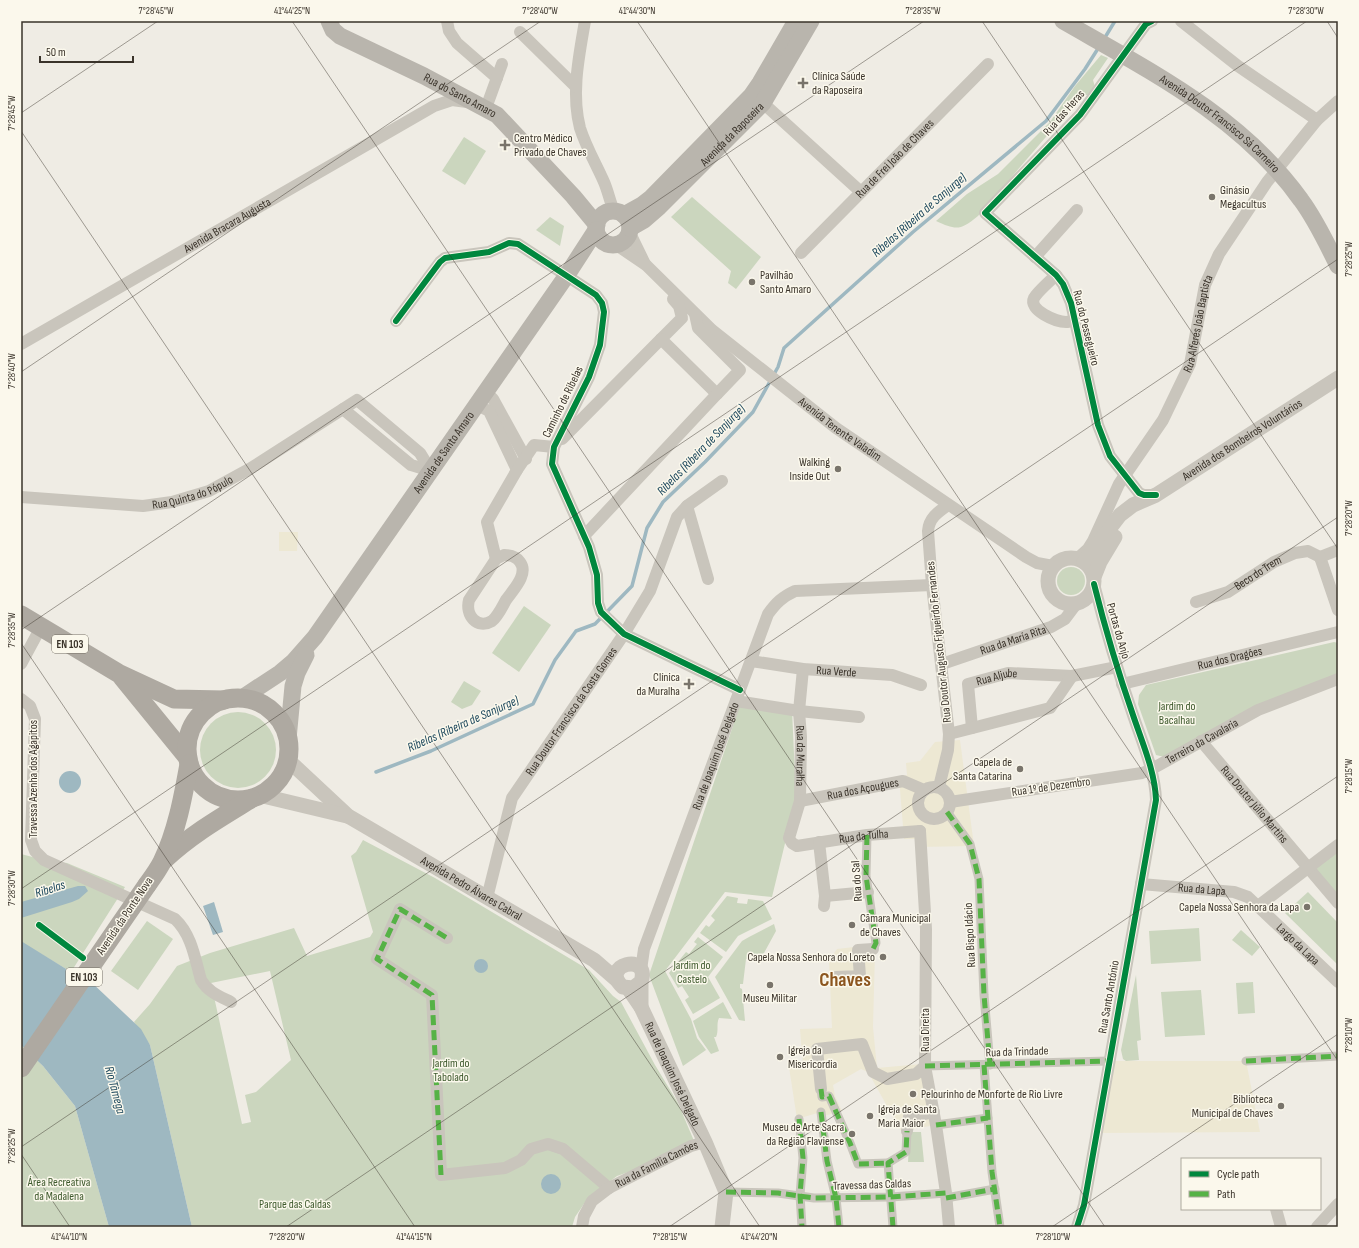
<svg xmlns="http://www.w3.org/2000/svg" width="1359" height="1248" font-family="'Sofia Sans Condensed',sans-serif">
<style>
.green{fill:#cbd6be;fill-rule:evenodd}
.plaza{fill:#ede8d3}
.water{fill:#9eb8c1}
.lines{fill:none;stroke-linecap:round;stroke-linejoin:round}
.stream{stroke:#9eb8c1;stroke-width:3.5}
.pedestrian{stroke:#c9c5bc;stroke-width:9}
.minor{stroke:#c9c5bc;stroke-width:12}
.tertiary{stroke:#c9c5bc;stroke-width:15}
.secondary{stroke:#b9b5ad;stroke-width:17}
.primary{stroke:#aea9a1;stroke-width:19}
.secondary-bridge{stroke:#b9b5ad;stroke-width:17}
.primary-bridge{stroke:#aea9a1;stroke-width:19}
.quiet{stroke:#56b246;stroke-width:5;stroke-dasharray:10 5;stroke-linecap:butt}
.cycleway-casing{stroke:#fbf8ec;stroke-width:8}
.cycleway{stroke:#00873e;stroke-width:6}
.ticks{fill:none;stroke:#3a332a;stroke-width:1;stroke-opacity:0.45}
.poi-dot{fill:#79746b;stroke:#fbf8ec;stroke-width:1.5}
.labels{text-anchor:middle;dominant-baseline:central;stroke-width:3;stroke-linejoin:round;paint-order:stroke}
.shield{fill:#fbf8ec;stroke:#746e64;stroke-width:1}
.shield-label{font-size:11px;font-weight:bold;fill:#3a332a}
.poi-label{font-size:12px;fill:#3a332a;stroke:#fbf8ec;text-anchor:start}
.street-label{font-size:12px;fill:#3a332a;stroke:#fbf8ec}
.park-label{font-size:12px;fill:#3d592c;stroke:#fbf8ec}
.water-label{font-size:13px;font-style:italic;fill:#1d485d;stroke:#fbf8ec}
.town-label{font-size:20px;font-weight:bold;fill:#8c561f;stroke:#fbf8ec}
.neatline{fill:none;stroke:#3a332a;stroke-width:1.5}
.ticks-label{font-size:10px;text-anchor:middle;fill:#3a332a}
</style>
<rect width="100%" height="100%" fill="#efece4"/>
<!-- green -->
<g class="green">
<path d="M1101,55L1108,58L1093,80L1095,87L1089,95H1082L978,216C960,231 956,230 936,221L967,194L998,174L1050,122L1075,86Z"/>
<path d="M464,137L486,151L465,185L442,171Z"/>
<path d="M692,197L761,257L736,289L728,283L731,271L671,217Z"/>
<path d="M550,217L564,226L560,246L536,230Z"/>
<circle cx="1071" cy="581" r="14"/>
<path d="M524,606L551,625L519,672L492,653Z"/>
<path d="M1334,642L1338,643V674L1169,758L1156,755L1138,704L1139,695L1146,685Z"/>
<path d="M464,681L481,691L472,705L462,709L451,702Z"/>
<path d="M741,702L792,710L796,798L772,897L725,892L665,971L691,1019L697,1038L706,1050L683,1066L649,975Z"/>
<circle cx="238" cy="750" r="38"/>
<path d="M363,840L435,878L589,970L613,996L621,1002L655,1065L678,1103L697,1148L617,1176L588,1198L575,1217L572,1227H192L150,1045L134,1022L150,1004L177,966L210,953L294,928L307,956L370,937L373,932L351,856L356,852ZM270,971L291,1060L256,1092L245,1095L251,1122L242,1124L211,983Z"/>
<path d="M1338,845V898L1308,867Z"/>
<path d="M21,854L44,860L67,863L125,887L71,972L21,942Z"/>
<path d="M1308,892L1338,923V965L1285,913Z"/>
<path d="M727,896L738,898L737,903L747,904L748,899L763,901L772,919L738,936L726,952L700,933L706,925L709,927L715,920L711,916Z"/>
<path d="M147,921L173,939L138,990L111,971Z"/>
<path d="M774,924L776,931L764,953L746,959L743,984H740V988L742,989L745,1021L739,1020L715,977L742,941L749,937Z"/>
<path d="M1199,928L1201,961L1151,964L1149,931Z"/>
<path d="M1241,930L1260,947L1252,956L1232,940Z"/>
<path d="M698,937L723,957L708,977L720,998L693,1014L685,1000L689,997L682,986L678,988L669,973L686,952L689,954L697,944L694,942Z"/>
<path d="M1136,975L1141,1040L1137,1041L1139,1060L1126,1061L1123,1059L1121,1050Z"/>
<path d="M1253,982L1255,1013L1238,1014L1236,983Z"/>
<path d="M1201,990L1205,1035L1165,1037L1161,992Z"/>
<path d="M723,1002L732,1019L719,1018C716,1024 719,1031 716,1037H714L719,1051L711,1054L699,1037L693,1021Z"/>
<path d="M21,1045L43,1066L75,1106L109,1227H21Z"/>
<path d="M910,1132H921L924,1162H908Z"/>
</g>
<!-- plaza -->
<g class="plaza">
<path d="M279,532H298L297,551H279Z"/>
<path d="M960,740L974,846L918,847L917,839H904L899,777L907,775L906,763L920,761L935,742Z"/>
<path d="M871,945L875,952L873,1027L877,1068L922,1064L936,1125L901,1131L868,1072L861,1069L833,1085L835,1096L842,1111L824,1116L821,1112L797,1119L789,1067L803,1066L800,1029L832,1028L829,960L837,949Z"/>
<path d="M1109,1061H1246L1260,1132L1096,1133Z"/>
</g>
<!-- water -->
<g class="water">
<circle cx="70" cy="782" r="11"/>
<path d="M78,886H85L88,891L79,899L72,902L21,918V902Z"/>
<path d="M214,902L223,932L213,935L203,906Z"/>
<path d="M21,941L71,972L90,981L141,1029L150,1045L192,1227H109L75,1106L43,1066L21,1045Z"/>
<circle cx="481" cy="966" r="7"/>
<circle cx="551" cy="1184" r="10"/>
</g>
<g class="lines">
<!-- stream -->
<g class="stream">
<path d="M1104,39L1115,21"/>
<path d="M376,772L431,751L533,704L555,660L576,631L595,624L632,586L647,528L663,502L705,462L753,412L778,367L784,348L913,232L1046,121L1085,69L1099,47"/>
</g>
<!-- pedestrian -->
<g class="pedestrian">
<path d="M947,812L970,844L979,879L984,995L990,1065"/>
<path d="M867,835L866,876L876,943L873,949"/>
<path d="M1246,1061L1338,1056"/>
<path d="M984,1065L992,1172L1000,1227"/>
<path d="M925,1066L1109,1061"/>
<path d="M821,1089L822,1097L829,1096L850,1143L858,1164L888,1163"/>
<path d="M821,1112L827,1161L836,1198L839,1227"/>
<path d="M799,1119L803,1158L800,1195L802,1227"/>
<path d="M936,1125L988,1118"/>
<path d="M726,1192L778,1193L814,1198L891,1197L946,1193"/>
<path d="M946,1198L995,1189"/>
<path d="M893,1227L888,1163L906,1152L907,1131"/>
</g>
<!-- minor -->
<g class="minor">
<path d="M447,21L449,31L457,43L497,78"/>
<path d="M585,21C579,56 571,93 580,128C586,147 596,164 604,182C608,191 610,202 614,211"/>
<path d="M1152,21L1146,24L1080,115L985,213L1056,275L1063,284L1071,303L1098,425L1110,456L1139,493L1144,495H1156"/>
<path d="M1181,21L1238,66L1317,120"/>
<path d="M520,32L576,87"/>
<path d="M763,103L861,192"/>
<path d="M486,108L502,64"/>
<path d="M629,231L645,264"/>
<path id="s1" d="M615,244L646,265L712,330L836,428L1026,557L1037,563L1053,566"/>
<path id="s2" d="M801,253L988,64"/>
<path d="M1035,257L1077,210"/>
<path d="M1056,275C1051,280 1037,292 1034,298C1028,310 1056,322 1066,322C1069,322 1072,321 1075,320"/>
<path d="M673,299L679,306L682,318L661,339L717,394L740,370L698,328L695,314"/>
<path d="M396,321L440,262L445,258L489,252L509,243L518,244L596,295L602,303L604,312L600,345L589,377L554,447L552,464L589,547L597,575L598,603L601,612L624,634L740,690"/>
<path id="s3" d="M21,344L434,106L452,100L467,102"/>
<path d="M486,392L493,399L526,459"/>
<path d="M477,405L489,411L517,470"/>
<path d="M343,409L411,465L431,471"/>
<path d="M562,439L661,339"/>
<path id="s4" d="M21,497L143,506L172,502L209,491L251,468L357,400L420,453L431,471"/>
<path d="M687,506L708,579"/>
<path d="M584,536L717,394"/>
<path d="M504,555C510,555 516,556 520,562C529,574 513,590 506,600C502,607 498,616 492,621C477,630 465,615 469,600L496,559Z"/>
<path d="M1320,557L1338,610"/>
<path d="M1320,557L1338,550"/>
<path d="M496,559L487,522L517,470L534,445L554,447"/>
<path id="s5" d="M1077,559L1088,549L1093,541L1119,484L1163,420L1190,364L1205,285L1219,254L1267,182L1317,120L1338,101"/>
<path id="s6" d="M1196,602L1228,592L1274,562L1295,553L1308,551L1320,557"/>
<path id="s7" d="M751,661L803,669L892,675L921,685"/>
<path d="M21,664L41,627"/>
<path id="s8" d="M942,664L1051,627L1065,619L1077,603"/>
<path id="s9" d="M803,669L799,711L801,737L800,801L789,838L792,843L797,846L867,835L920,831"/>
<path id="s10" d="M1122,684L1338,632"/>
<path d="M21,699L30,706L35,719L31,840L35,851L44,860L175,919C192,935 195,959 201,980C208,992 219,996 231,1002"/>
<path d="M736,701L799,711L859,717"/>
<path id="s11" d="M972,728L968,684L1008,673L1072,676L1117,667"/>
<path d="M949,734L1050,708L1072,676"/>
<path id="s12" d="M1201,741L1338,903"/>
<circle cx="934" cy="803" r="16"/>
<path d="M939,787L948,750L949,734L932,585L928,531C929,518 938,512 948,505"/>
<path id="s13" d="M800,801L903,781L924,790"/>
<path id="s14" d="M950,802L1142,773L1150,770L1258,710L1338,679"/>
<path d="M920,831L926,929L925,1066L936,1125L946,1193L949,1227"/>
<path d="M819,842L825,896L824,906"/>
<path id="s15" d="M1141,884L1234,892L1248,897L1338,982"/>
<path d="M825,896L868,892"/>
<path id="s16" d="M487,898L512,798L624,634L650,591L677,517L687,506L722,481"/>
<path d="M1258,906L1338,845"/>
<path d="M447,938L400,909L377,959L432,995L441,1175L505,1168L521,1160L531,1149L548,1144L563,1149L609,1188"/>
<path id="s17" d="M641,970L644,949L768,614C776,603 782,597 795,591L932,585"/>
<path d="M836,977L860,976L858,950L873,949"/>
<path d="M821,1089L817,1049L862,1044L873,1072L887,1079L916,1074L925,1066"/>
<path d="M907,1131L909,1117L934,1112"/>
<path d="M1276,1209L1281,1227"/>
<path id="s18" d="M582,1227L584,1216L592,1201L609,1188L691,1146L705,1142"/>
<path d="M1077,1227L1084,1205L1156,800C1155,771 1142,742 1133,715C1118,672 1105,628 1094,584"/>
<path d="M1317,1227L1338,1204"/>
</g>
<!-- tertiary -->
<g class="tertiary">
<circle cx="1071" cy="581" r="23"/>
<path id="s19" d="M1084,562L1120,515L1133,505L1156,495L1338,378"/>
<path d="M1094,577L1100,562L1115,537"/>
<path id="s20" d="M288,760L348,816L594,960L617,980"/>
<path d="M259,795L347,816"/>
<path d="M641,982L633,988L623,987C598,965 651,951 641,982V1007"/>
<path id="s21" d="M628,988L641,1007L705,1142L726,1192L722,1227"/>
</g>
<!-- secondary -->
<g class="secondary">
<path id="s22" d="M329,21L333,30L340,36L424,76L497,115L573,196L597,225"/>
<circle cx="613" cy="228" r="17"/>
<path d="M624,215L642,205L651,198L751,96L760,83L796,21"/>
<path id="s23" d="M630,228L644,220L659,207L763,103L811,21"/>
<path id="s24" d="M242,698L280,673L293,662L315,637L567,275L596,230"/>
<path d="M288,739L293,686L297,673L306,655"/>
</g>
<!-- primary -->
<g class="primary">
<path d="M21,615L118,673L174,699L224,700"/>
<path d="M122,677L188,758"/>
<circle cx="238" cy="749" r="51"/>
<path d="M165,859C192,834 220,818 251,799"/>
<path d="M147,885C152,878 158,870 162,862C177,831 183,797 189,764"/>
</g>
<!-- secondary-bridge -->
<path class="secondary-bridge" id="s25" d="M1063,21C1150,71 1242,117 1301,200C1316,220 1327,244 1338,266"/>
<!-- primary-bridge -->
<path class="primary-bridge" d="M21,1068L147,885"/>
<!-- quiet -->
<g class="quiet">
<path d="M947,812L970,844L979,879L984,995L990,1065"/>
<path d="M867,835L866,876L876,943L873,949"/>
<path d="M1246,1061L1338,1056"/>
<path d="M984,1065L992,1172L1000,1227"/>
<path d="M925,1066L1109,1061"/>
<path d="M821,1089L822,1097L829,1096L850,1143L858,1164L888,1163"/>
<path d="M821,1112L827,1161L836,1198L839,1227"/>
<path d="M799,1119L803,1158L800,1195L802,1227"/>
<path d="M936,1125L988,1118"/>
<path d="M441,1175L432,995L377,959L400,909L447,938"/>
<path d="M726,1192L778,1193L814,1198L891,1197L946,1193"/>
<path d="M946,1198L995,1189"/>
<path d="M893,1227L888,1163L906,1152L907,1131"/>
</g>
<!-- cycleway casing -->
<g class="cycleway-casing">
<g id="cycleway">
<path d="M1152,21L1146,24L1080,115L985,213L1056,275L1063,284L1071,303L1098,425L1110,456L1139,493L1144,495H1156"/>
<path d="M396,321L440,262L445,258L489,252L509,243L518,244L596,295L602,303L604,312L600,345L589,377L554,447L552,464L589,547L597,575L598,603L601,612L624,634L740,690"/>
<path d="M39,925L83,958"/>
<path d="M1077,1227L1084,1205L1156,800C1155,771 1142,742 1133,715C1118,672 1105,628 1094,584"/>
</g>
</g>
<!-- cycleway -->
<use href="#cycleway" class="cycleway"/>
</g>
<!-- ticks -->
<path class="ticks" d="M292,21L1105,1227M637,21L1338,1061M982,21L1338,549M1327,21L1338,38M21,113L158,21M21,131L760,1227M21,372L541,21M21,630L924,21M21,643L415,1227M21,889L1307,21M21,1147L1338,259M21,1154L70,1227M286,1227L1338,517M669,1227L1338,776M1052,1227L1338,1034"/>
<!-- markers -->
<g class="poi-dot">
<path d="M801 77h4v4h4v4h-4v4h-4v-4h-4v-4h4z"/>
<path d="M503 139h4v4h4v4h-4v4h-4v-4h-4v-4h4z"/>
<circle cx="1212" cy="197" r="4"/>
<circle cx="752" cy="282" r="4"/>
<circle cx="838" cy="469" r="4"/>
<path d="M687 678h4v4h4v4h-4v4h-4v-4h-4v-4h4z"/>
<circle cx="1020" cy="769" r="4"/>
<circle cx="1307" cy="907" r="4"/>
<circle cx="852" cy="925" r="4"/>
<circle cx="883" cy="957" r="4"/>
<circle cx="770" cy="985" r="4"/>
<circle cx="780" cy="1057" r="4"/>
<circle cx="913" cy="1094" r="4"/>
<circle cx="1281" cy="1106" r="4"/>
<circle cx="870" cy="1116" r="4"/>
<circle cx="852" cy="1134" r="4"/>
</g>
<g class="labels">
<!-- shield labels -->
<g class="shield">
<rect x="52" y="635" width="36" height="18" rx="3"/>
<rect x="66" y="968" width="36" height="18" rx="3"/>
</g>
<g class="shield-label">
<text x="70" y="644">EN 103</text>
<text x="84" y="977">EN 103</text>
</g>
<!-- poi labels -->
<g class="poi-label">
<text x="812" y="76">Clínica Saúde<tspan x="812" dy="14">da Raposeira</tspan></text>
<text x="514" y="138">Centro Médico<tspan x="514" dy="14">Privado de Chaves</tspan></text>
<text x="1220" y="190">Ginásio<tspan x="1220" dy="14">Megacultus</tspan></text>
<text x="760" y="275">Pavilhão<tspan x="760" dy="14">Santo Amaro</tspan></text>
<text x="830" y="462" text-anchor="end">Walking<tspan x="830" dy="14">Inside Out</tspan></text>
<text x="680" y="677" text-anchor="end">Clínica<tspan x="680" dy="14">da Muralha</tspan></text>
<text x="1012" y="762" text-anchor="end">Capela de<tspan x="1012" dy="14">Santa Catarina</tspan></text>
<text x="1299" y="907" text-anchor="end">Capela Nossa Senhora da Lapa</text>
<text x="860" y="918">Câmara Municipal<tspan x="860" dy="14">de Chaves</tspan></text>
<text x="875" y="957" text-anchor="end">Capela Nossa Senhora do Loreto</text>
<text x="770" y="998" text-anchor="middle">Museu Militar</text>
<text x="788" y="1050">Igreja da<tspan x="788" dy="14">Misericordia</tspan></text>
<text x="921" y="1094">Pelourinho de Monforte de Rio Livre</text>
<text x="1273" y="1099" text-anchor="end">Biblioteca<tspan x="1273" dy="14">Municipal de Chaves</tspan></text>
<text x="878" y="1109">Igreja de Santa<tspan x="878" dy="14">Maria Maior</tspan></text>
<text x="844" y="1127" text-anchor="end">Museu de Arte Sacra<tspan x="844" dy="14">da Região Flaviense</tspan></text>
</g>
<!-- street labels -->
<g class="street-label">
<text stroke="none"><textPath href="#s22" startOffset="153">Rua do Santo Amaro</textPath></text>
<text transform="translate(1064 113) rotate(-49)">Rua das Heras</text>
<text stroke="none"><textPath href="#s25" startOffset="188">Avenida Doutor Francisco Sá Carneiro</textPath></text>
<text stroke="none"><textPath href="#s23" startOffset="139">Avenida da Raposeira</textPath></text>
<text stroke="none"><textPath href="#s2" startOffset="133">Rua de Frei João de Chaves</textPath></text>
<text stroke="none"><textPath href="#s3" startOffset="238">Avenida Bracara Augusta</textPath></text>
<text stroke="none"><textPath href="#s5" startOffset="268">Rua Alferes João Baptista</textPath></text>
<text transform="translate(1086 328) rotate(76)">Rua do Pessegueiro</text>
<text transform="translate(563 402) rotate(-64)">Caminho de Ribelas</text>
<text stroke="none"><textPath href="#s1" startOffset="292">Avenida Tenente Valadim</textPath></text>
<text stroke="none"><textPath href="#s19" startOffset="203">Avenida dos Bombeiros Voluntários</textPath></text>
<text stroke="none"><textPath href="#s24" startOffset="321">Avenida de Santo Amaro</textPath></text>
<text stroke="none"><textPath href="#s4" startOffset="174">Rua Quinta do Pópulo</textPath></text>
<text stroke="none"><textPath href="#s6" startOffset="69">Beco do Trem</textPath></text>
<text transform="translate(1118 631) rotate(74)">Portas do Anjo</text>
<text stroke="none"><textPath href="#s8" startOffset="75">Rua da María Rita</textPath></text>
<text transform="translate(939 642) rotate(-96)">Rua Doutor Augusto Figueirdo Fernandes</text>
<text stroke="none"><textPath href="#s10" startOffset="111">Rua dos Dragões</textPath></text>
<text stroke="none"><textPath href="#s7" startOffset="86">Rua Verde</textPath></text>
<text stroke="none"><textPath href="#s11" startOffset="74">Rua Aljube</textPath></text>
<text stroke="none"><textPath href="#s16" startOffset="208">Rua Doutor Francisco da Costa Gomes</textPath></text>
<text stroke="none"><textPath href="#s14" startOffset="262">Terreiro da Cavalaria</textPath></text>
<text stroke="none"><textPath href="#s9" startOffset="87">Rua da Muralha</textPath></text>
<text stroke="none"><textPath href="#s17" startOffset="227">Rua de Joaquim José Delgado</textPath></text>
<text transform="translate(33 779) rotate(-90)">Travessa Azenha dos Agapitos</text>
<text transform="translate(1051 787) rotate(-8)">Rua 1º de Dezembro</text>
<text stroke="none"><textPath href="#s13" startOffset="64">Rua dos Açougues</textPath></text>
<text stroke="none"><textPath href="#s12" startOffset="83">Rua Doutor Júlio Martins</textPath></text>
<text stroke="none"><textPath href="#s9" startOffset="250">Rua da Tulha</textPath></text>
<text transform="translate(857 881) rotate(-94)">Rua do Sal</text>
<text stroke="none"><textPath href="#s20" startOffset="225">Avenida Pedro Álvares Cabral</textPath></text>
<text stroke="none"><textPath href="#s15" startOffset="61">Rua da Lapa</textPath></text>
<text transform="translate(125 916) rotate(-56)">Avenida da Ponte Nova</text>
<text transform="translate(970 935) rotate(-93)">Rua Bispo Idácio</text>
<text stroke="none"><textPath href="#s15" startOffset="177">Largo da Lapa</textPath></text>
<text transform="translate(1109 997) rotate(-80)">Rua Santo António</text>
<text transform="translate(925 1030) rotate(-90)">Rua Direita</text>
<text transform="translate(1017 1052) rotate(-2)">Rua da Trindade</text>
<text stroke="none"><textPath href="#s21" startOffset="97">Rua de Joaquim José Delgado</textPath></text>
<text stroke="none"><textPath href="#s18" startOffset="103">Rua da Família Camões</textPath></text>
<text transform="translate(872 1185) rotate(-2)">Travessa das Caldas</text>
</g>
<!-- park labels -->
<g class="park-label">
<text x="1177" y="706">Jardim do<tspan x="1177" dy="14">Bacalhau</tspan></text>
<text x="692" y="965">Jardim do<tspan x="692" dy="14">Castelo</tspan></text>
<text x="451" y="1063">Jardim do<tspan x="451" dy="14">Tabolado</tspan></text>
<text x="59" y="1182">Área Recreativa<tspan x="59" dy="14">da Madalena</tspan></text>
<text x="295" y="1204">Parque das Caldas</text>
</g>
<!-- water labels -->
<g class="water-label">
<text transform="translate(919 215) rotate(-41)">Ribelas (Ribeira de Sanjurge)</text>
<text transform="translate(701 450) rotate(-46)">Ribelas (Ribeira de Sanjurge)</text>
<text transform="translate(463 724) rotate(-24)">Ribelas (Ribeira de Sanjurge)</text>
<text transform="translate(50 889) rotate(-18)">Ribelas</text>
<text transform="translate(115 1090) rotate(75)">Rio Tâmega</text>
</g>
<!-- town labels -->
<g class="town-label">
<text x="845" y="980">Chaves</text>
</g>
</g>
<!-- border -->
<rect width="1359" height="1248" fill="none" stroke="#fbf8ec" stroke-width="44"/>
<!-- legend -->
<rect x="1181" y="1158" width="140" height="52" fill="#fbf8ec" stroke="#aea99e"/>
<rect x="1189" y="1171" width="20" height="6" fill="#00873e" stroke="#aea99e"/>
<text x="1217" y="1178" font-size="12" fill="#3a332a">Cycle path</text>
<rect x="1189" y="1191" width="20" height="6" fill="#56b246" stroke="#aea99e"/>
<text x="1217" y="1198" font-size="12" fill="#3a332a">Path</text>
<!-- scale -->
<path d="M40 56v6h93v-6" fill="none" stroke="#3a332a" stroke-width="2"/>
<text x="46" y="56" font-size="12" fill="#3a332a" stroke="#fbf8ec" stroke-width="3" paint-order="stroke">50 m</text>
<rect x="22" y="22" width="1315" height="1204" class="neatline"/>
<g class="ticks-label">
<text x="156" y="14">7°28'45"W</text>
<text x="292" y="14">41°44'25"N</text>
<text x="540" y="14">7°28'40"W</text>
<text x="637" y="14">41°44'30"N</text>
<text x="923" y="14">7°28'35"W</text>
<text x="1306" y="14">7°28'30"W</text>
<text transform="translate(11 113) rotate(-90)" y="4">7°28'45"W</text>
<text transform="translate(1348 259) rotate(-90)" y="4">7°28'25"W</text>
<text transform="translate(11 371) rotate(-90)" y="4">7°28'40"W</text>
<text transform="translate(1348 518) rotate(-90)" y="4">7°28'20"W</text>
<text transform="translate(11 630) rotate(-90)" y="4">7°28'35"W</text>
<text transform="translate(1348 776) rotate(-90)" y="4">7°28'15"W</text>
<text transform="translate(11 888) rotate(-90)" y="4">7°28'30"W</text>
<text transform="translate(1348 1035) rotate(-90)" y="4">7°28'10"W</text>
<text transform="translate(11 1146) rotate(-90)" y="4">7°28'25"W</text>
<text x="69" y="1240">41°44'10"N</text>
<text x="287" y="1240">7°28'20"W</text>
<text x="414" y="1240">41°44'15"N</text>
<text x="670" y="1240">7°28'15"W</text>
<text x="759" y="1240">41°44'20"N</text>
<text x="1053" y="1240">7°28'10"W</text>
</g>
</svg>
